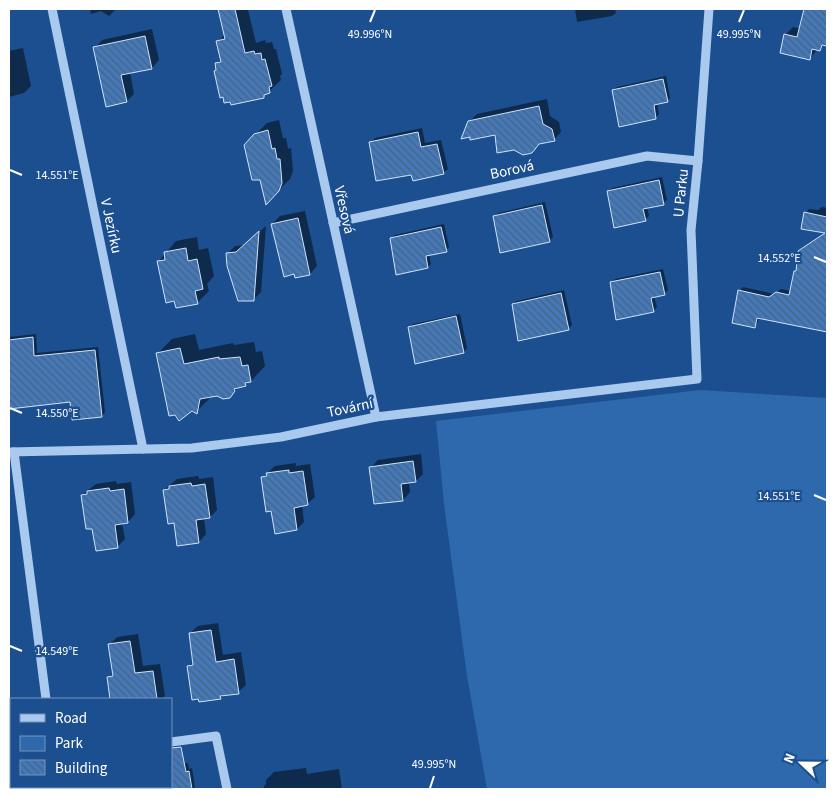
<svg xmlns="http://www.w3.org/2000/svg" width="836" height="798" font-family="'Source Sans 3',sans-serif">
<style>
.green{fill:#2e69ad}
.shadow{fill:#0007}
.building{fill:url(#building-back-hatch);stroke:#cfe3fa}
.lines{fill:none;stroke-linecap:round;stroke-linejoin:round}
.minor{stroke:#a9c9ee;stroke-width:9}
.ticks{fill:none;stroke:#fff;stroke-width:2}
.labels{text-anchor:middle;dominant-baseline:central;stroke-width:4.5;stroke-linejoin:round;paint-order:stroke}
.street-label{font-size:15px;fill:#fff;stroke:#1b4f8f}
.ticks-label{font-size:12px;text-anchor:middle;fill:#fff;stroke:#1b4f8f;stroke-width:4.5;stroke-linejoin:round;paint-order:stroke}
</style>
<defs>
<pattern id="building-back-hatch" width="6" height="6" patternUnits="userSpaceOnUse" patternTransform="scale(1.25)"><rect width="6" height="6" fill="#4478b7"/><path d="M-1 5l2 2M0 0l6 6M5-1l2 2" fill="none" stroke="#486282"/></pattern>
</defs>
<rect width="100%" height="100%" fill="#1b4f8f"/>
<!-- green -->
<path class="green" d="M700,390L827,398V789H487L467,676L444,504L436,421Z"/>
<!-- shadow -->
<g class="shadow">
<path d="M90,9H116L109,16L101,11L91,14Z"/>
<path d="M219,9H250L248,10L256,43L265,40L266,43L272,42L274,49H276L282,74L280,76L281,80L264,96L217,69L216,64L222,58L218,42L225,34Z"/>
<path d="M575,9H615L616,13L612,16L577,22Z"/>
<path d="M805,9H827V45L825,44L820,49H818L810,58L785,35L793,27L801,29Z"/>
<path d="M152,29L159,60L152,68L130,72L134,94L127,101L95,48L102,40Z"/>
<path d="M23,48L31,86L24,93L9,97V51Z"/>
<path d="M666,76L670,98L667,101L657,103L659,114L656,117L614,90L617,87Z"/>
<path d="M547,99L550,116L559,122L561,132L554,140L540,143L531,152L496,133L469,122L477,114Z"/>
<path d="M279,120L283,138H286L288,149L291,148L293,171L290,179L267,202L255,135L267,123Z"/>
<path d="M422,128L425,143L441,140L448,169L443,173H412L370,143L375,138Z"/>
<path d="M662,177L667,200L663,203L647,207L649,216L645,220L609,192L612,188Z"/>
<path d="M545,202L553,237L549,241L495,216L498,213Z"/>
<path d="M822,207L827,208V231L825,232L806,213L809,209L818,210Z"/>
<path d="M305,211L317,266L310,274L272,224L280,216Z"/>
<path d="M444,224L449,247L446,251L429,254L431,264L428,267L391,239L395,235Z"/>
<path d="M266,226L261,292L254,299L228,253L235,246L245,245Z"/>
<path d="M827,234V330L759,317L758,322L754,326L739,291L743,287L774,294L781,289L791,291L795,272L797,269L801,250Z"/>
<path d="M197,237L199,250L208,248L214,276L207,284L209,291L197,303L158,262L176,241Z"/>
<path d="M663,269L668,290L664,294L654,296L657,307L654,310L617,318L611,283L615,279Z"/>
<path d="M564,290L572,325L568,329L513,304L517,301Z"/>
<path d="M460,314L467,348L464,352L416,362L410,327L413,324Z"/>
<path d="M36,334L37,353L98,347L105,412L102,416L71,401L9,408V337Z"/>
<path d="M195,334L199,350L233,343L234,345L254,342L256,352L262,351L265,366L251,381L245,385L240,386L229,397L218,395L212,396L196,412L157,354L172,339Z"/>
<path d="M421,454L423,474L416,481L409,482L410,492L403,500L370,468L378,460Z"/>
<path d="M296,463V466L310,464L315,497L307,504L302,505L304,522L297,529L273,509L262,478L275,466Z"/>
<path d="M198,476L199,479L213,477L217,510L210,517L204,518L206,534L199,542L175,522L164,490L177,479Z"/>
<path d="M116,481L117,484L131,482L135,514L128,522L122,523L125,539L117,547L93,527L82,495L96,484Z"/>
<path d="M218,623L223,655L241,652L246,685L238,692L224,694L221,698L189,666L194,661L190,633L198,626Z"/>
<path d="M138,634L143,666L160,664L165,696L162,699H111L108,678L113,673L109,645L117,637Z"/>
<path d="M188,763L189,769L192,768L195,788L194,789H128V787H171V765Z"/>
<path d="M306,768L307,774L339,769L342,789H264V786L266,784V780L274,772Z"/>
</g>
<!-- building -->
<g class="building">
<path d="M218,9H235L245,53L254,51L255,54L261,53L262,60L265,59L272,86L269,87L270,93L264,95V98L231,105L230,102L224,103L223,97L220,98L214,71L216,70L215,63L221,62L216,41L225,39Z"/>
<path d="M804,9H827V46L822,45L820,51L812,49L810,60L780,53L784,34L797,37Z"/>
<path d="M145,36L152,69L121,75L127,102L106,107L93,47Z"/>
<path d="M663,79L668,102L654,105L656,119L619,127L612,90Z"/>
<path d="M539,106L543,124L552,129L555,141L539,144L532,153L523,155L514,150L497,153L495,135L470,140V137L461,139L468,121Z"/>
<path d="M268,130L272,149L275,148L277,159H280L282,183L279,191L266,205L260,180H252L244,145L254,134Z"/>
<path d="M418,132L421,147L437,144L444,174L413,181L411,175L376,181L369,142Z"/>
<path d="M659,180L664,205L643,209L646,221L614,228L607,191Z"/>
<path d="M542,205L550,242L500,253L493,216Z"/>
<path d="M804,212L827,217V332L757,318L755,328L732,323L738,290L769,297L776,292L789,295L794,271H796L798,251L825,233L801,229Z"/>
<path d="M298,218L310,275L295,278L294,274L284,277L271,224Z"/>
<path d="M441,227L447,252L426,256L428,268L396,275L390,238Z"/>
<path d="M259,231L254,301H238L227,266L226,253L236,252Z"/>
<path d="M186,248L188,261L197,259L203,289L195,291L198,304L176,308L174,301L166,303L157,261L165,260L164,252Z"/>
<path d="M660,272L665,295L651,298L654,312L616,320L610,282Z"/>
<path d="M561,293L569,330L518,341L512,304Z"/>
<path d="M456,316L464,353L415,364L408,327Z"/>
<path d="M33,337L34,356L95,350L102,417L72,420L70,402L9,409V340Z"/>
<path d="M180,348L184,364L219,357V359L240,357L242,366L248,365L251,382L245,383L246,386L234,389L235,391L230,398L223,399L217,396L200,399L197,414L192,411L179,421L175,415L169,416L156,353Z"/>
<path d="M413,461L416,482L401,484L403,501L374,504L369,467Z"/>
<path d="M289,470V473L303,471L308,505L294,508L297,530L275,534L271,511L266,512L261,477L267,476L266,473Z"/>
<path d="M191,483L192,486L205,484L210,518L196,520L199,543L177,546L174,523L168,524L163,490L169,489V486Z"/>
<path d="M109,488L110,491L124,489L128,523L115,525L118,548L96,551L92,529H86L81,495L87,494V491Z"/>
<path d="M211,630L216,662L234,659L239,694L220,696L221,699L199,702L198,699L192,700L187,666L193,665L189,633Z"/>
<path d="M130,641L135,673L153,671L157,699H110L107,677L113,676L108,644Z"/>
<path d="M181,747L186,772L189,771L192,789H171V748Z"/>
</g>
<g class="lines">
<!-- minor -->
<g class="minor">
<path d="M52,9L143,449"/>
<path d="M286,9L376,417"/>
<path d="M333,223L647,156L698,161"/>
<path d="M9,452L192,448L281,437L376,417L697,379L691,230L698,161L709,9"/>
<path d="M14,452L46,699"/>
<path d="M171,742L216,736L227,789"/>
</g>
</g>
<!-- ticks -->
<path class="ticks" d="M370,22L375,10M739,22L744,10M10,170L22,175M814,257L826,262M10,408L22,413M814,495L826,500M10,646L22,651M430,788L434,776"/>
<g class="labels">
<!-- street labels -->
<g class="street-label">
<text transform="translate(512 170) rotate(-12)">Borová</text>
<text transform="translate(681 193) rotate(-84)">U Parku</text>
<text transform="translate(344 210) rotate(77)">Vřesová</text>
<text transform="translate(111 226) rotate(78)">V Jezírku</text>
<text transform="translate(350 408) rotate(-12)">Tovární</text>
</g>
</g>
<g class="ticks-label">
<text x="739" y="38">49.995°N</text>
<text x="370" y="38">49.996°N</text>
<text x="57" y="179">14.551°E</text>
<text x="779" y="262">14.552°E</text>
<text x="57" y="417">14.550°E</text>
<text x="779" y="500">14.551°E</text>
<text x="57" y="655">14.549°E</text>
<text x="434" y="768">49.995°N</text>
</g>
<!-- border -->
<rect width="836" height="798" fill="none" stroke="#ffffff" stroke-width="20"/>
<!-- legend -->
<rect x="10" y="698" width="162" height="90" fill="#1b4f8f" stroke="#7695bc"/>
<rect x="20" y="714" width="25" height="8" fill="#a9c9ee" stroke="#7695bc"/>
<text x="55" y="723" font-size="15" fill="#ffffff">Road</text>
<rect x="20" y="736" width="25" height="15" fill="#2e69ad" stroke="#7695bc"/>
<text x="55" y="748" font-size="15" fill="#ffffff">Park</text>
<rect x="20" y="760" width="25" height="15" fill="url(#building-back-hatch)" stroke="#7695bc"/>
<text x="55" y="773" font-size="15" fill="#ffffff">Building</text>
<!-- north arrow -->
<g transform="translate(801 763) rotate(292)" stroke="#1b4f8f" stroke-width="4" paint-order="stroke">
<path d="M0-4L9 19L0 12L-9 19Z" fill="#ffffff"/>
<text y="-8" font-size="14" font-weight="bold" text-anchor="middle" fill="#ffffff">N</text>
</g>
</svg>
